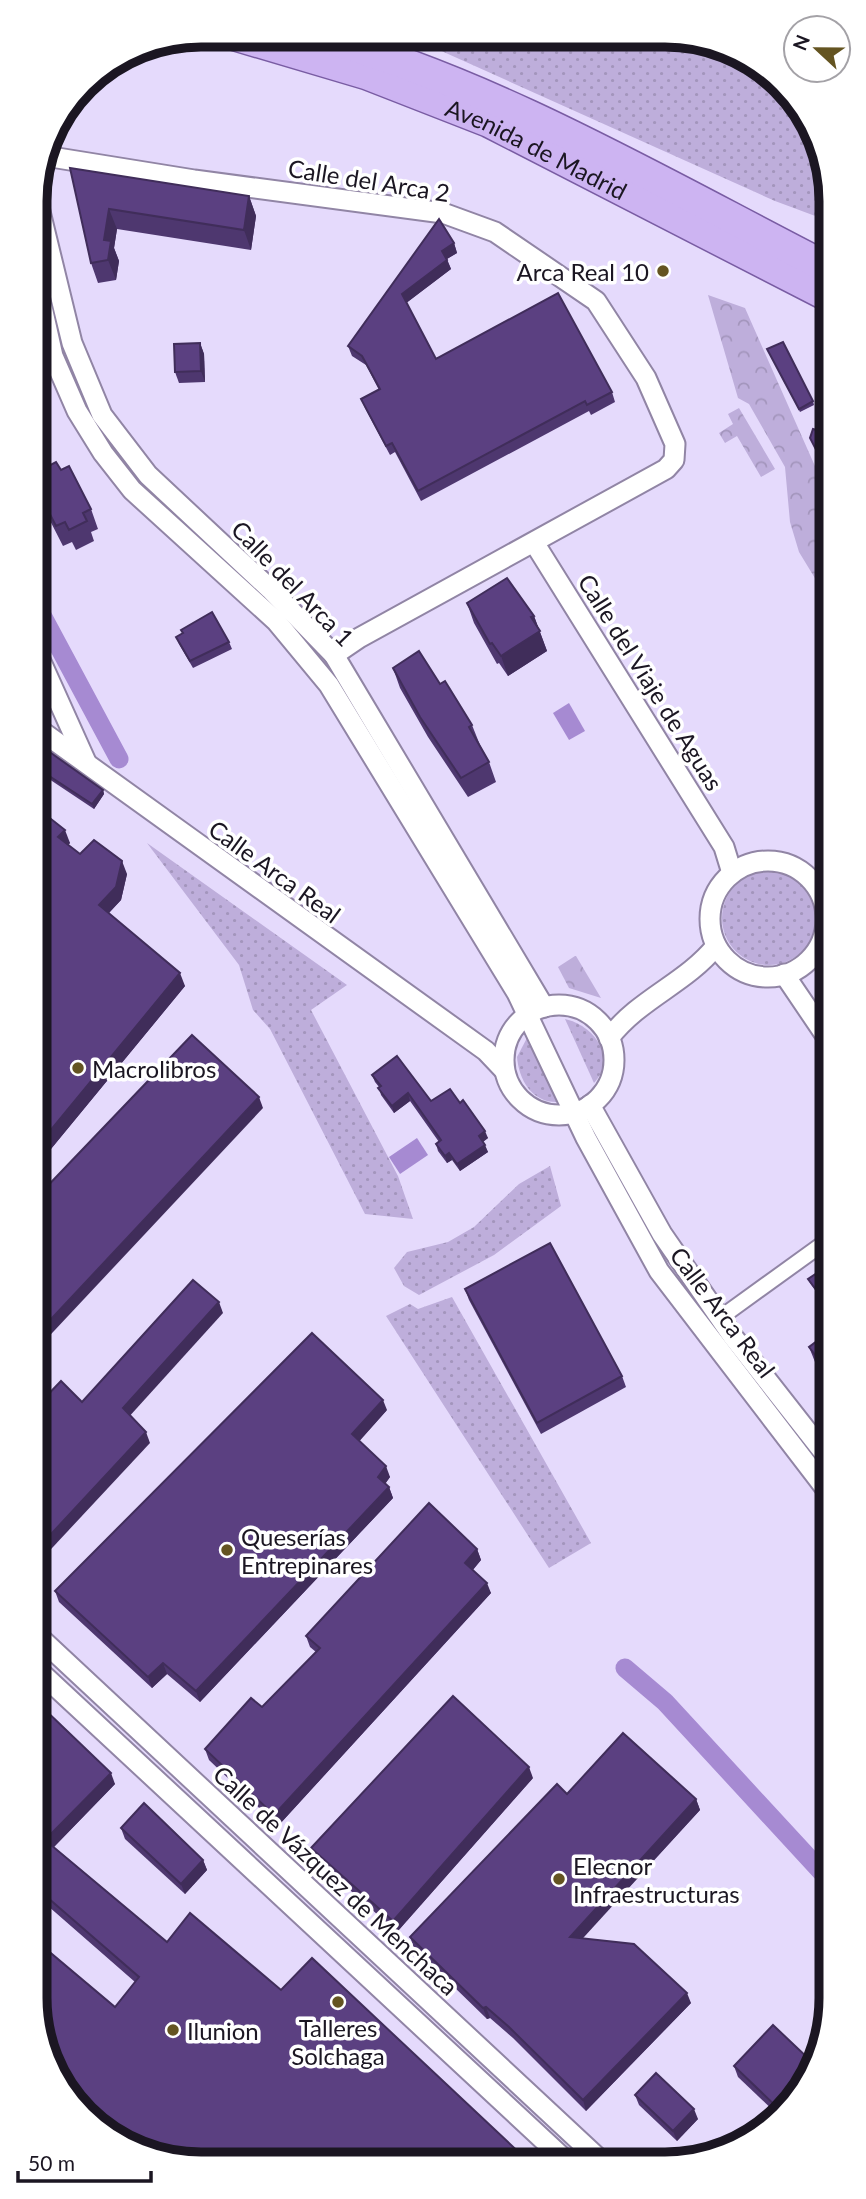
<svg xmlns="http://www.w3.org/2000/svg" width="866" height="2199" font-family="Lato,sans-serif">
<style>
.grass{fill:url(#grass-dots)}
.park{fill:url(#park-crowns)}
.water{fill:#a68ad2}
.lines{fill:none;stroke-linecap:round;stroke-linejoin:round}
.canal{stroke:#a68ad2;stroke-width:19}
.pedestrian-casing{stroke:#9185a5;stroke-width:18}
.minor-casing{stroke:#9185a5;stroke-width:23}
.primary-casing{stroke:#795ca3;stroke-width:33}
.pedestrian{stroke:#fff;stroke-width:14}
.minor{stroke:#fff;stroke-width:19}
.primary{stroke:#cdb4f2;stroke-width:30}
.wall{fill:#4e376f}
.shaded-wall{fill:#402d5a}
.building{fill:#5b4081;stroke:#402d5a;stroke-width:2}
.poi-dot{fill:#645421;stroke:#fff;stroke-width:2.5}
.labels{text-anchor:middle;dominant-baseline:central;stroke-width:7;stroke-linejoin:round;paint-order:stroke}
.street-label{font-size:24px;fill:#1b1622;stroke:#fff}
.poi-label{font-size:24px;fill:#1b1622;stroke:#fff;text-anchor:start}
.rim{fill:none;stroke:#1b1622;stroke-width:9}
</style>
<defs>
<pattern id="grass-dots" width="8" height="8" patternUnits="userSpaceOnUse" patternTransform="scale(1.75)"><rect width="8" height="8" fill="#beaedb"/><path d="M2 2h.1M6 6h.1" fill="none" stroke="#a395bc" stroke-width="1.8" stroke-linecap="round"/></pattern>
<pattern id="park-crowns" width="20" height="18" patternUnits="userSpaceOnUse" patternTransform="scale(1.75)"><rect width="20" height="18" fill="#beaedb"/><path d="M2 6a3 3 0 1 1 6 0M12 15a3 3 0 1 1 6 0" fill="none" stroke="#a395bc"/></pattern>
</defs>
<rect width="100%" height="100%" fill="#e5dafc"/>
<!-- grass -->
<g class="grass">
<path d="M408,36L697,38L782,84L825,159L826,220L775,201Z"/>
<path d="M147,843L347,985L311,1010L398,1176L413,1219L365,1214L270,1029L253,1010L239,965Z"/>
<circle cx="769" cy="918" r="47"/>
<path d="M565,1019C593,1025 618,1057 594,1083Z"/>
<path d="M528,1036L560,1102C533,1104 519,1081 517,1057Z"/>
<path d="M550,1166L561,1206L494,1255L419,1295L404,1286L394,1268L407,1252L448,1242L474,1227L519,1184Z"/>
<path d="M452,1297L591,1543L549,1568L386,1316L410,1304L418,1309Z"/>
</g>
<!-- park -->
<g class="park">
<path d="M708,295L745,308L826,491L827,598L799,552L790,522L785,467L749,404L738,398Z"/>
<path d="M739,408L775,469L761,477L737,436L725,443L719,433L733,424L728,414Z"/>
<path d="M575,956H576L601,998L569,988L558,967Z"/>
</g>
<!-- water -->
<g class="water">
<path d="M569,703L585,731L569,740L553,713Z"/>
<path d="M417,1138L428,1155L400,1174L389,1157Z"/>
</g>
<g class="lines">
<!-- canal -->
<g class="canal">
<path d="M37,606L119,759"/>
<path d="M625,1668L665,1702L830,1881"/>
</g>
<!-- pedestrian casing -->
<g class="pedestrian-casing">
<path id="pedestrian" d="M720,1318L828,1240"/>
</g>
<!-- minor casing -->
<g class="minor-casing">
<g id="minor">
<path d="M45,156L194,180L443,213L495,232L596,301L646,378L675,444L674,460L666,469L359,638L334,655"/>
<path d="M35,191L72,343L102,415L148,475L270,589L334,655L544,1007"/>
<path d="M36,280L53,356L77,411L103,453L132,490L276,621L329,685L517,993L586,1138L659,1271L829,1493"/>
<path d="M535,544L724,847L732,873"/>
<path d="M37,653L86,762"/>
<path d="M37,728L486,1051L504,1070"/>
<circle cx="768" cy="919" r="58"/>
<path d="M784,974L828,1039"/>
<circle cx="559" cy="1060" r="55"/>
<path d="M609,1038C640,998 685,984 716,946"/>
<path d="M590,1105L662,1234L734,1338L829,1459"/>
<path d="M39,1637L599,2159"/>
<path d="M40,1672L564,2159"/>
</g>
</g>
<!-- primary casing -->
<g class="primary-casing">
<g id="primary">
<path id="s1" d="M234,35L366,74L489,122L826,295"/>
<path d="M320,36C498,86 662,183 826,267"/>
</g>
</g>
<!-- pedestrian -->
<use href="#pedestrian" class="pedestrian"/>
<!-- minor -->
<use href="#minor" class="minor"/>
<!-- primary -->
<use href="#primary" class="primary"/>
</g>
<!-- wall -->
<g class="wall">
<path d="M70,168L249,196L256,216L251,250L117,229L114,248L119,261L116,280L98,283L91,263Z"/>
<path d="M454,243L457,253L447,259L451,269L406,303L436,359L612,392L615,402L591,415L589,411L421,501L395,452L390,455L365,408L361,399L379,390L366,365L352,356L348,346Z"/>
<path d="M200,343L204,354L205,382L179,383L175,372Z"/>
<path d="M767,349L813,401L814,405L800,412Z"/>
<path d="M61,470L91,509L98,529L91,532L94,541L76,550L72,542L63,546L41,503L36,489V482L42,479L39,471Z"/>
<path d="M467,603L534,616L547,651L508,676L499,663L497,664L474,623Z"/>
<path d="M181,630L229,642L232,649L193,668L179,644L176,637L183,633Z"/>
<path d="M393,668L440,684L472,725L480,745L489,762L496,782L468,797L428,737L400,688Z"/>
<path d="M37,743L103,790L104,794L94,809L37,771Z"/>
<path d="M37,808L70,843L68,845L80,854L127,874L121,900L109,913L185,986L46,1155L40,1150L38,1152Z"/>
<path d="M372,1075L431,1101L460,1103L488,1138L483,1142L488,1152L460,1171L452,1160L447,1163L438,1151L436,1144L439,1142L410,1101L394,1113L381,1095L379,1087L375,1082Z"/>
<path d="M829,1265V1309L810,1283L808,1279Z"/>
<path d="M465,1289L622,1376L626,1387L541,1434L469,1300Z"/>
<path d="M829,1332V1383L817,1367L809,1347Z"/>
<path d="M387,1410L359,1441L390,1477L385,1484L389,1487L393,1498L200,1702L167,1674L152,1688L59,1602L55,1591Z"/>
<path d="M477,1549L481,1560L473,1570L491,1593L278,1826L209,1760L205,1749L262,1707L316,1652L310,1647L306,1636Z"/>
<path d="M40,1705L115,1784L54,1847L167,1942L281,1990L115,2007L135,1982L40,1899Z"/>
<path d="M533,1778L397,1932L315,1859L311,1848Z"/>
<path d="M567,1794L696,1799L700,1810L582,1938L691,2003L586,2111L513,2038L490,2018L487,2019L414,1948L410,1937Z"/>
<path d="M121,1828L203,1860L207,1870L185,1894L125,1839Z"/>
<path d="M734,2066L796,2099L779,2116L738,2077Z"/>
<path d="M635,2095L698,2119L677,2141L639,2105Z"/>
</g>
<!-- shaded-wall -->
<g class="shaded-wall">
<path d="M249,196L256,216L251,250L244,230Z"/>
<path d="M109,209L117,229L114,248L119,261L116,280L108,260L104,240Z"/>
<path d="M454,243L457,253L445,260L442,251Z"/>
<path d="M447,260L451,269L405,304L402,294Z"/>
<path d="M200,343L204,354L205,382L201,371Z"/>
<path d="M534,616L547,651L508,676L501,656Z"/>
<path d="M103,790L104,794L94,809L92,804Z"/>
<path d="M65,830L70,843L63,850L58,837Z"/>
<path d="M122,861L127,874L121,900L104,918L99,905Z"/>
<path d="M180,973L185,986L46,1155L41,1142Z"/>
<path d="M408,1093L410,1101L394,1113L392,1106Z"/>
<path d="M259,1097L263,1108L39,1347V1332Z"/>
<path d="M485,1131L488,1138L481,1143L479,1136Z"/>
<path d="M485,1145L488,1152L460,1171L457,1164Z"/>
<path d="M449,1153L452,1160L447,1163L445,1156Z"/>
<path d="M219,1302L223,1313L127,1419L123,1408Z"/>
<path d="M383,1400L387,1410L356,1445L352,1434Z"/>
<path d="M146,1432L150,1443L39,1562V1547Z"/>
<path d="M386,1466L390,1477L382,1488L378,1477Z"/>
<path d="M389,1487L393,1498L200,1702L196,1691Z"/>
<path d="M477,1549L481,1560L469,1574L465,1563Z"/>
<path d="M487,1583L491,1593L278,1826L274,1815Z"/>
<path d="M163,1663L167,1674L152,1688L148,1677Z"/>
<path d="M529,1767L533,1778L397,1932L393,1921Z"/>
<path d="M111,1773L115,1784L49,1852L45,1840Z"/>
<path d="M696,1799L700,1810L574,1948L570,1937Z"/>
<path d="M203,1860L207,1870L185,1894L181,1884Z"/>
<path d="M687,1993L691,2003L586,2111L583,2100Z"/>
<path d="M486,2007L490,2018L487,2019L483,2008Z"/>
<path d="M694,2109L698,2119L677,2141L673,2131Z"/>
</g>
<!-- building -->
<g class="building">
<path d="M70,168L249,196L244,230L109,209L104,240L111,241L108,260L91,263Z"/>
<path d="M439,219L454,243L442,251L447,260L402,294L436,359L558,293L612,392L587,405L585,401L418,491L392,443L386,446L361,399L380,389L362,356L348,346Z"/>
<path d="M783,342L813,401L799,409L767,349Z"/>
<path d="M200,343L201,371L175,372L174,344Z"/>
<path d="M826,426V469L810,438L813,429L824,432Z"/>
<path d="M56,462L61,470L69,466L91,509L83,513L87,521L69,530L65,522L56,526L36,487V482L43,479L39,471Z"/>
<path d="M507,578L534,616L531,617L540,631L501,656L492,643L490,644L467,603Z"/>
<path d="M212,612L229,642L190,661L176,637L183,633L181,630Z"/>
<path d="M419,651L440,684L445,681L472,725L469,727L489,762L461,778L420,717L393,668Z"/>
<path d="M37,743L103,790L92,804L37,768Z"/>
<path d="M37,808L65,830L58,837L80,854L94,840L122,861L116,887L99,905L180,973L41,1142L38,1139Z"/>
<path d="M192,1035L259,1097L39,1332L38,1196Z"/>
<path d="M397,1056L431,1101L450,1089L460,1103L463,1100L485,1131L479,1136L485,1145L457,1164L449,1153L445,1156L436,1144L441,1140L408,1093L392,1106L378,1088L381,1086L372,1075Z"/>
<path d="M550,1243L622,1376L537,1423L465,1289Z"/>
<path d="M829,1265V1307L808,1279Z"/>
<path d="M193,1280L219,1302L123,1408L146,1432L39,1547V1404L61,1381L82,1402Z"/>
<path d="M829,1332V1373L809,1347Z"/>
<path d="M312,1333L383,1400L352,1434L386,1466L378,1477L389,1487L196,1691L163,1663L148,1677L55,1591Z"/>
<path d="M429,1503L477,1549L465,1563L487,1583L274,1815L205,1749L251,1698L262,1707L320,1648L306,1636Z"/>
<path d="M453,1696L529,1767L393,1921L311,1848Z"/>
<path d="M40,1705L111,1773L45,1840L167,1942L190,1913L281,1990L312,1958L526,2159L169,2161L91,2122L41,2040L40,1944L115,2007L139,1977L40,1891Z"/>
<path d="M623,1733L696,1799L570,1937L634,1944L687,1993L583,2100L509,2027L486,2007L483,2008L410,1937L557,1784L567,1794Z"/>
<path d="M144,1803L203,1860L181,1884L121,1828Z"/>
<path d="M773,2025L811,2061L796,2099L782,2112L734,2066Z"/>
<path d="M656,2073L694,2109L673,2131L635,2095Z"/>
</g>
<!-- markers -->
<g class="poi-dot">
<circle cx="663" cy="271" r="7"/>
<circle cx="78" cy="1068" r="7"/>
<circle cx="227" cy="1550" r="7"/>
<circle cx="559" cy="1879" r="7"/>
<circle cx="338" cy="2002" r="7"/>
<circle cx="173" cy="2030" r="7"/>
</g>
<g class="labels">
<!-- street labels -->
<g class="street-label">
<text stroke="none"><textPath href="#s1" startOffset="324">Avenida de Madrid</textPath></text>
<text transform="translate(369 180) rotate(9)">Calle del Arca 2</text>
<text transform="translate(293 583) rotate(46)">Calle del Arca 1</text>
<text transform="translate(651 682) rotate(58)">Calle del Viaje de Aguas</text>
<text transform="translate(275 871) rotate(36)">Calle Arca Real</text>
<text transform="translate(723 1312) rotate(53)">Calle Arca Real</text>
<text transform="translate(336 1880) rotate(43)">Calle de Vázquez de Menchaca</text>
</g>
<!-- poi labels -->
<g class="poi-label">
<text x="649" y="271" text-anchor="end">Arca Real 10</text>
<text x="92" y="1068">Macrolibros</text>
<text x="241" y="1536">Queserías<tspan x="241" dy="28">Entrepinares</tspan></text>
<text x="573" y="1865">Elecnor<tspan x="573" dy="28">Infraestructuras</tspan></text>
<text x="338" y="2027" text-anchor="middle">Talleres<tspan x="338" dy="28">Solchaga</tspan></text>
<text x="187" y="2030">Ilunion</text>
</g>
</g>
<!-- crop -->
<path d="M0 0H866V2199H0ZM201 47H665A154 154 0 0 1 819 201V1998A154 154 0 0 1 665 2152H201A154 154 0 0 1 47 1998V201A154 154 0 0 1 201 47Z" fill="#fff" fill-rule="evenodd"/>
<path class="rim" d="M201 47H665A154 154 0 0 1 819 201V1998A154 154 0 0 1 665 2152H201A154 154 0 0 1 47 1998V201A154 154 0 0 1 201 47Z"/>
<!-- north arrow -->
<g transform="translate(817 49) rotate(292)"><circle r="33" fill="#ffffff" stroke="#a4a2a7" stroke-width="2"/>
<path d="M0-5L12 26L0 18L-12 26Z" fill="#645421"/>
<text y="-10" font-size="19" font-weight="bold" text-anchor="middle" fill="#1b1622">N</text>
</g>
<!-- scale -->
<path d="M18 2171v10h133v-10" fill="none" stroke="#1b1622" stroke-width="3.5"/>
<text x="28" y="2171" font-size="21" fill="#1b1622" stroke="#ffffff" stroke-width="5" paint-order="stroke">50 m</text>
</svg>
